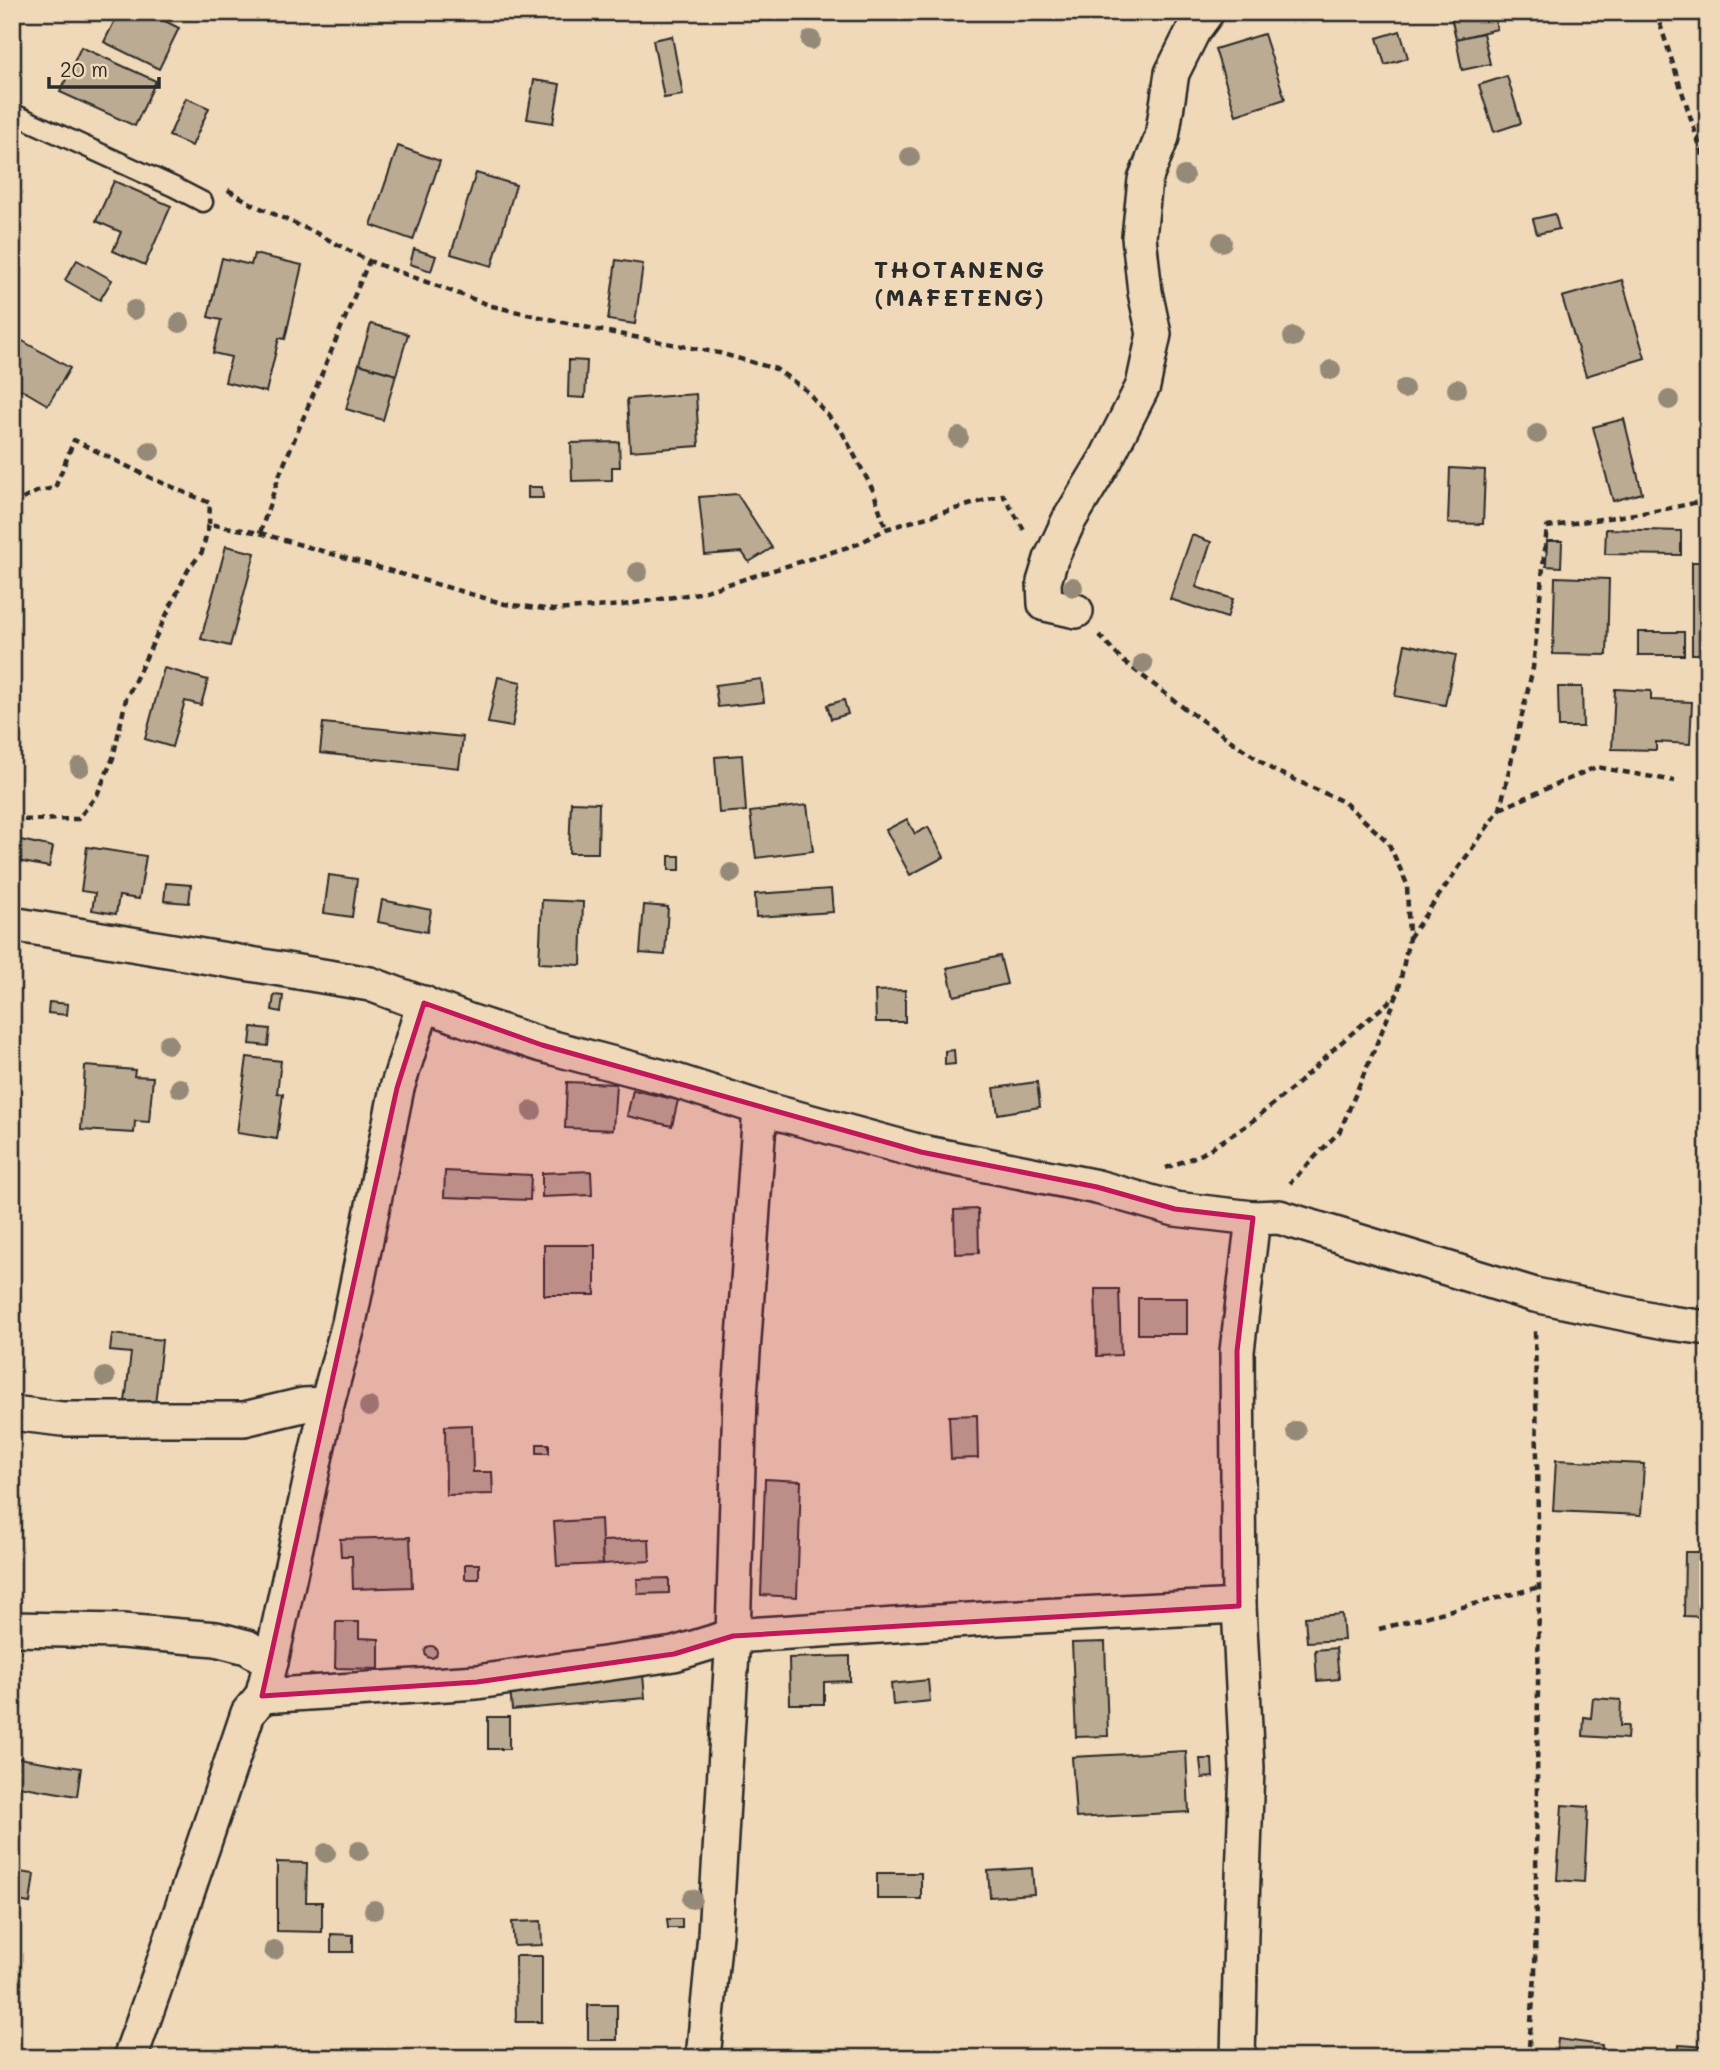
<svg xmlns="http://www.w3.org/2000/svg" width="1720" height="2070" font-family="Mali,sans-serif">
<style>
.building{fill:#bcab93;stroke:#2b2b2b;stroke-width:2}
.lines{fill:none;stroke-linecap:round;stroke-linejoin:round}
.service-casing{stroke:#2b2b2b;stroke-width:23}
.minor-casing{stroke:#2b2b2b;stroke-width:38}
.path{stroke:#2b2b2b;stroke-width:4.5;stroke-dasharray:7 5;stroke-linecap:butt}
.service{stroke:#efd9b8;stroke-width:18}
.minor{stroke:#efd9b8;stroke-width:33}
.tree{fill:#958977}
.marked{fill:#c2185b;fill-opacity:0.2;stroke:#c2185b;stroke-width:5;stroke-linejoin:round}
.labels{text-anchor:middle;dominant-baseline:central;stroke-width:6;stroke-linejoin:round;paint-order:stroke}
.district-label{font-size:24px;font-weight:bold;letter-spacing:2px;fill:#2b2b2b;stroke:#efd9b8}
</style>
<rect width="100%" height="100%" fill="#efd9b8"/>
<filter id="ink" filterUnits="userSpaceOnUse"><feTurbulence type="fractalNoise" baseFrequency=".0143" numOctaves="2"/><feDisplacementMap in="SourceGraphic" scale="14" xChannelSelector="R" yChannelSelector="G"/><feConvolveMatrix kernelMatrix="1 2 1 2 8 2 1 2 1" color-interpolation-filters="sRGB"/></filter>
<g filter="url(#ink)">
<!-- building -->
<g class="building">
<path d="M119,12H160L157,17L179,28L159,69L104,42Z"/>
<path d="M1450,12H1493L1497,29L1456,39Z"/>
<path d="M1503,12H1519L1520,17L1504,20Z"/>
<path d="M1400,31L1408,58L1385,65L1377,38Z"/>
<path d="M1483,33L1490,64L1462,70L1456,39Z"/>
<path d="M1264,34L1285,99L1236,115L1215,49Z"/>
<path d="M672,36L683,95L664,98L653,40Z"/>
<path d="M81,47L156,81L135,126L60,92Z"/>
<path d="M1507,76L1521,123L1494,132L1479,85Z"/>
<path d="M534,80L560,84L553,123L527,119Z"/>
<path d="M186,98L209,108L192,146L169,136Z"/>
<path d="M398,146L440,161L413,240L371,225Z"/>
<path d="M476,173L516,185L492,266L451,254Z"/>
<path d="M114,181L171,206L145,265L113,251L121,232L96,221Z"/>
<path d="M1555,214L1559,229L1537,234L1533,219Z"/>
<path d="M414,249L436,256L431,271L410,264Z"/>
<path d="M254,254L302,265L285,339L279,338L266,392L225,382L231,357L213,353L221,320L208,317L222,258L251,265Z"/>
<path d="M77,260L112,280L100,300L65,280Z"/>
<path d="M616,260L643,264L635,324L608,320Z"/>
<path d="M1622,280L1645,358L1586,376L1562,297Z"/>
<path d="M371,324L408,334L396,375L359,364Z"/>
<path d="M12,335L70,368L48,405L12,384Z"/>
<path d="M569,360L587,361L585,398L568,397Z"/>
<path d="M359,364L396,375L383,420L346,409Z"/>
<path d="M696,394L699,446L630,451L627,399Z"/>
<path d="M1624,419L1642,493L1613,501L1593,427Z"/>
<path d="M619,442L620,467H612V480L572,481L571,443Z"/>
<path d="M1450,468L1485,470L1483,524L1448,523Z"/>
<path d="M528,487H542L543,498H528Z"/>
<path d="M737,494L772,548L749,562L742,552L705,555L699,497Z"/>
<path d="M1606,529L1681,531V555L1605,554Z"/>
<path d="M1192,535L1211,542L1196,587L1233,599L1227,618L1170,599Z"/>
<path d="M1547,541H1562L1561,567L1546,566Z"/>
<path d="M226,546L255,553L230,646L201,639Z"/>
<rect x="1692" y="562" width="16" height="92"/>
<path d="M1555,577L1609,579L1607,655L1553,654Z"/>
<rect x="1638" y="632" width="46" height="23"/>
<path d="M1405,644L1456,655L1445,705L1395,696Z"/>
<path d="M164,668L208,680L201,705L185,701L172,747L145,739Z"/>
<path d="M498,677L521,682L512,727L488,723Z"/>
<path d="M761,679L764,702L718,707L715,685Z"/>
<path d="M1558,687H1582L1583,727H1559Z"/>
<path d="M1615,689L1651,691V700L1692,702L1690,744L1656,742V750L1612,749Z"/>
<path d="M844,700L848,714L831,719L827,705Z"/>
<path d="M323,723L463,737L459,768L320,753Z"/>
<path d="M742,755L746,811L719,813L715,757Z"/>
<path d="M571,802L599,803L598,853H569Z"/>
<path d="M807,805L813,851L756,858L750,812Z"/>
<path d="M907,819L915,834L928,827L944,857L910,875L886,830Z"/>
<path d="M16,839L53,847L49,867L12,860Z"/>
<path d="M87,847L146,856L139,899L119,896L116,914L92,910L95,893L81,891Z"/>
<rect x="669" y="856" width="11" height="14"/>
<path d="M329,875L357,879L352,917L324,913Z"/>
<path d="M166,883L191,885L189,903L164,901Z"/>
<path d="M831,889L833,912L756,917L755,894Z"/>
<path d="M382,900L431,910L427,932L378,922Z"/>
<path d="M542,900L583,902L581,965L539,963Z"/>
<path d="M644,905L668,907L665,955L640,953Z"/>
<path d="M1000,956L1007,984L954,996L947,968Z"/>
<path d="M905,990V1022H876L875,991Z"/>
<path d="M274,995L283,996L281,1012L272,1010Z"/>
<path d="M49,1002L68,1004L67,1015L48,1013Z"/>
<path d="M252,1027L270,1029L268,1046L250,1044Z"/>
<path d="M954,1050L955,1064L945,1065V1051Z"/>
<path d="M247,1057L281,1061L277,1093L283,1094L277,1139L237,1133Z"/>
<path d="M85,1066L135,1070L134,1076L153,1077L149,1122L135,1121L134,1133L81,1130Z"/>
<path d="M567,1082L616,1084L613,1130L565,1128Z"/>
<path d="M1037,1082L1040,1107L998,1114L994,1088Z"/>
<path d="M633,1090L678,1100L672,1126L627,1116Z"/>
<path d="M445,1171L531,1175L530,1200L444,1197Z"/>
<path d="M591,1171L592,1195L542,1197V1173Z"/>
<path d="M978,1209L979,1253L955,1254L954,1210Z"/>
<rect x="544" y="1245" width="51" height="50"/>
<path d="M1095,1289H1119L1121,1355L1097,1356Z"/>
<rect x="1138" y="1298" width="49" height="36"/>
<path d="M112,1334L162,1340L155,1405L125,1402L131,1353L110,1351Z"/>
<path d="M977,1415L978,1458L951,1459L949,1416Z"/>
<path d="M472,1425L473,1472H492L493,1494L446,1495L445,1426Z"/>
<rect x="537" y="1444" width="12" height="9"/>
<path d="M1556,1460L1644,1464L1641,1515L1553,1511Z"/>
<path d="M765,1479L801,1481L797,1597L761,1595Z"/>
<path d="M601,1519L603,1564L557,1566L554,1522Z"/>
<path d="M410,1537L412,1587L353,1589L352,1556H341L340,1539Z"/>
<path d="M649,1539L650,1561L603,1564L602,1541Z"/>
<path d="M1685,1552H1708V1617L1684,1616Z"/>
<rect x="465" y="1564" width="14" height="15"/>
<path d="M669,1578V1593L638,1594L637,1579Z"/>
<path d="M1342,1614L1344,1640L1307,1642L1305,1617Z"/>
<path d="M336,1622H359V1638L379,1639V1669L335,1668Z"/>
<path d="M1105,1642L1108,1736L1076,1737L1072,1643Z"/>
<circle cx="431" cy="1652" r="6"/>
<path d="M1336,1648L1339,1679L1317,1681L1315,1650Z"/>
<path d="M850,1656V1681L824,1682V1704H790L789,1658Z"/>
<path d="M643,1675L645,1698L512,1710L510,1687Z"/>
<path d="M928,1680L930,1701L893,1705L891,1684Z"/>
<path d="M1593,1698L1621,1700L1620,1726H1628L1627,1739L1583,1736L1584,1717L1591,1718Z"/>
<rect x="488" y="1717" width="21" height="32"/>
<path d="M1186,1751L1189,1812L1076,1818L1072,1757Z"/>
<path d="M12,1757L81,1768L77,1796L12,1785Z"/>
<path d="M1200,1759H1212L1213,1777L1202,1778Z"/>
<path d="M1562,1805L1588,1807L1584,1882L1557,1880Z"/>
<path d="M277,1862L307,1863L306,1902H322V1932L277,1931Z"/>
<path d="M1032,1868L1034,1894L990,1897L988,1871Z"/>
<path d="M12,1871L34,1874L30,1903L12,1900Z"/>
<rect x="877" y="1873" width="44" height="26"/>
<path d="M667,1919H682V1928H668Z"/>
<path d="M541,1921L542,1945L514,1946L512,1922Z"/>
<path d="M331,1934L353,1935V1952H331Z"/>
<path d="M515,1956H542V2022H516Z"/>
<rect x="588" y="2005" width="29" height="35"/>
<path d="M1558,2039L1602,2045L1601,2058H1556Z"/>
<path d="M1679,2045L1708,2047V2058H1678Z"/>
</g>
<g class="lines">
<!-- service casing -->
<g class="service-casing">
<path id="service" d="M12,113L174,187L203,202"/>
</g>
<!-- minor casing -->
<g class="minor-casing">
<g id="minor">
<path d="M1076,611L1045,604L1044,582L1051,559L1069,520L1106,459L1143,386L1154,334L1145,292L1139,237L1145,180L1162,137L1172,73L1193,31L1207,12"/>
<path d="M12,924L370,984L469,1021L542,1045L667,1078L760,1108L921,1152L1097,1187L1175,1209L1253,1218L1279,1217L1535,1295L1670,1323L1708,1328"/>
<path d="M12,1413L62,1419H244L303,1405L327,1404"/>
<path d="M12,1629L122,1631L216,1639L247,1647L271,1662"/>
<path d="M262,1696L477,1682L674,1654L733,1636L999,1618L1239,1606"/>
<path d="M130,2058L159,1976L248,1713L262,1696L271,1662L327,1404L349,1323L397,1088L424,1003"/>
<path d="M703,2058L715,1935L733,1636L740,1396L760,1108"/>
<path d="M1238,2058L1241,1932L1247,1768L1239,1606L1237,1351L1253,1218"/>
</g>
</g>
<!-- path -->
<g class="path">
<path d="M1656,12L1708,171"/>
<path d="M228,190L254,205L314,232L369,261L492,306L598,330L719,353L776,369L807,391L842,432L873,490L886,529"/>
<path d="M12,505L38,491L55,488L74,440L151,478L210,503L209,524"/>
<path d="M260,533L279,476L369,261"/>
<path d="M1099,635L1122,660L1184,708L1273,770L1344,802L1388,842L1407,884L1409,938L1398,993L1340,1131L1290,1183"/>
<path d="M1500,809L1596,767L1675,781"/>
<path d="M12,820L78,819L97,795L113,758L126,699L188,570L202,552L209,524L260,533L505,604L553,610L623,605L699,593L858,544L886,529L1003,495L1025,531"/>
<path d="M1409,938L1500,809L1533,668L1547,527L1661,510L1708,500"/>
<path d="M1166,1168L1202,1154L1249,1124L1295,1086L1337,1046L1398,994"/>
<path d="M1379,1629L1539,1587"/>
<path d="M1528,2058L1535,1976L1539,1587L1535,1331"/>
</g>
<!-- service -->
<use href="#service" class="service"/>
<!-- minor -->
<use href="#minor" class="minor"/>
</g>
<!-- trees -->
<g class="tree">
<circle cx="811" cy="40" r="10"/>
<circle cx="910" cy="157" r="10"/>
<circle cx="1184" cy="176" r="10"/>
<circle cx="1222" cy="242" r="10"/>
<circle cx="134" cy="310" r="10"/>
<circle cx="180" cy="323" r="10"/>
<circle cx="1293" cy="337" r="10"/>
<circle cx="1331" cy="370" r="10"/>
<circle cx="1404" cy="389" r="10"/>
<circle cx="1457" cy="389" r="10"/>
<circle cx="1669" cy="400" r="10"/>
<circle cx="1537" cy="434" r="10"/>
<circle cx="959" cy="437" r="10"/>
<circle cx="150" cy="451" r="10"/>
<circle cx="638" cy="572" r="10"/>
<circle cx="1073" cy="587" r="10"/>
<circle cx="1143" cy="664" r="10"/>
<circle cx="80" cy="767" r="10"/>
<circle cx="731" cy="873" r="10"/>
<circle cx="168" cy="1044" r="10"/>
<circle cx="180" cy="1088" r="10"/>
<circle cx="532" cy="1111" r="10"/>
<circle cx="105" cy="1377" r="10"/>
<circle cx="369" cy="1407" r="10"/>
<circle cx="1296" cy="1431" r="10"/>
<circle cx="359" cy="1851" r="10"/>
<circle cx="326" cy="1853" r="10"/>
<circle cx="692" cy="1899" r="10"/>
<circle cx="374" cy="1910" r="10"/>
<circle cx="274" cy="1950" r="10"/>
</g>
</g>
<!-- marked area -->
<path class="marked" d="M424,1003L542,1045L921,1152L1097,1187L1175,1209L1253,1218L1237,1351L1239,1606L733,1636L674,1654L477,1682L262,1696L397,1088Z"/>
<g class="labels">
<!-- district labels -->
<g class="district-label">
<text x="960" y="268">THOTANENG<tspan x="960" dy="28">(MAFETENG)</tspan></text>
</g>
</g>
<!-- margin -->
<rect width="1720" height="2070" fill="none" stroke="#efd9b8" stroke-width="42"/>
<rect x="21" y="21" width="1678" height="2028" fill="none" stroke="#2b2b2b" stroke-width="2.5" filter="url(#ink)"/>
<!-- scale -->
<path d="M49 77v10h110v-10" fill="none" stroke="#2b2b2b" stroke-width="3.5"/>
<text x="60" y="77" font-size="21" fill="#2b2b2b" stroke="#efd9b8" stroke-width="5" paint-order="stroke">20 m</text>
</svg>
